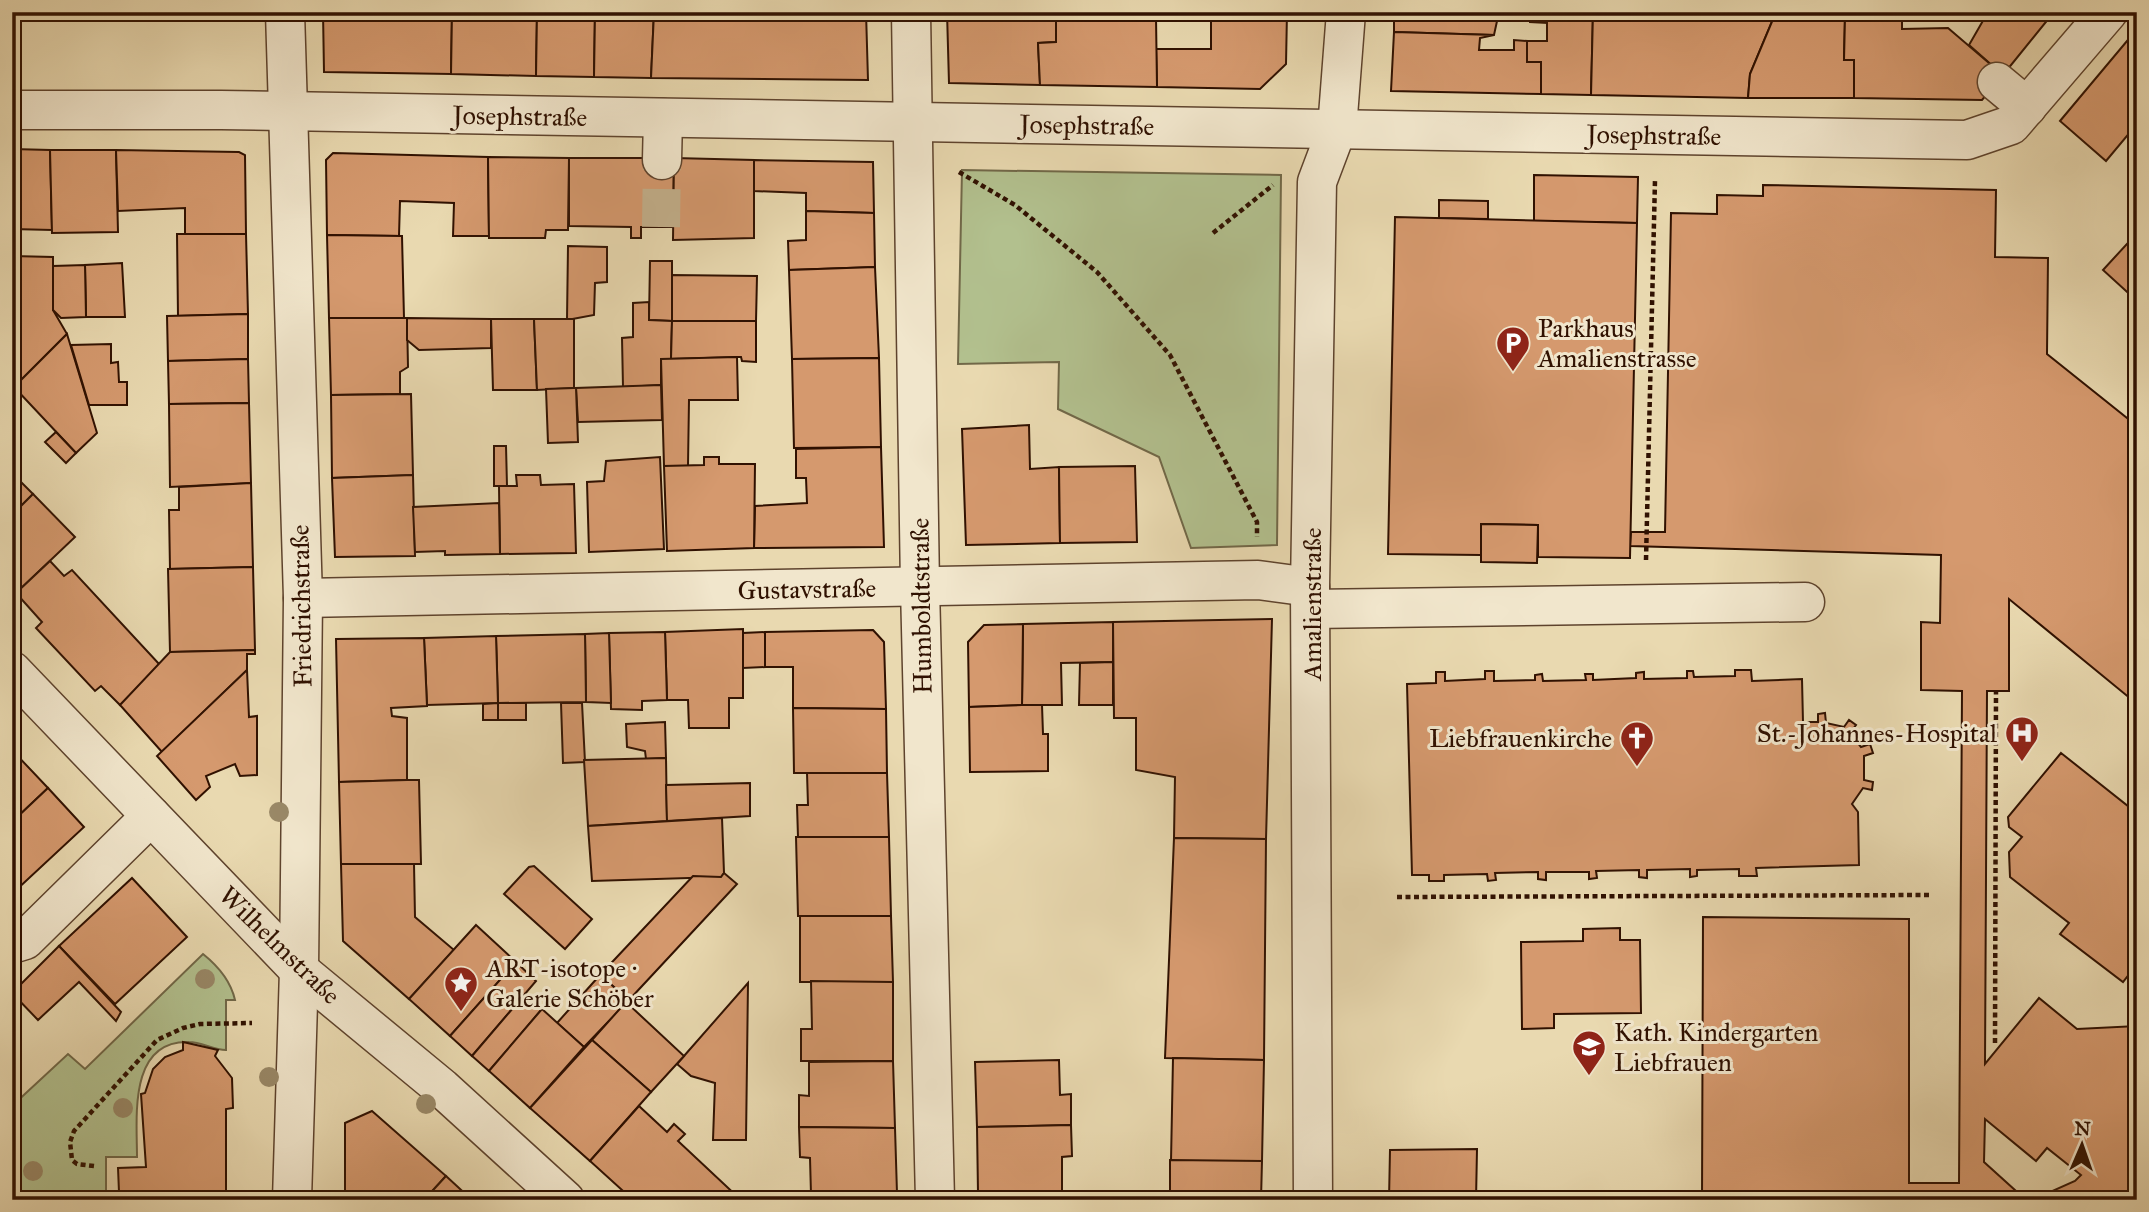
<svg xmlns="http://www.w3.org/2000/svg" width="2149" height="1212" font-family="'IM FELL Great Primer',serif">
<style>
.green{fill:#b2c08e;stroke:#716848;stroke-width:2}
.building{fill:#d5996e;stroke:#301101;stroke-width:2}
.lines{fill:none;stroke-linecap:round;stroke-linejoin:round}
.minor-tunnel{stroke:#c4b18d;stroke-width:38;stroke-dasharray:38 19;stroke-linecap:butt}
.minor-casing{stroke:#5e432d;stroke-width:41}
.path{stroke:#301101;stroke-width:4.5;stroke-dasharray:5 3.5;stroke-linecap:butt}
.minor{stroke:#f1e6cc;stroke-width:38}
.tree{fill:#998867}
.labels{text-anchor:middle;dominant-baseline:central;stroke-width:6;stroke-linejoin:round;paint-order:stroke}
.street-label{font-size:26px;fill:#301101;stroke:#f1e6cc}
.poi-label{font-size:26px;fill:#301101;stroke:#f1e6cc;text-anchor:start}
</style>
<rect width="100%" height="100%" fill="#e9d9b0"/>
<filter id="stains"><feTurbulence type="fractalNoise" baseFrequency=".00286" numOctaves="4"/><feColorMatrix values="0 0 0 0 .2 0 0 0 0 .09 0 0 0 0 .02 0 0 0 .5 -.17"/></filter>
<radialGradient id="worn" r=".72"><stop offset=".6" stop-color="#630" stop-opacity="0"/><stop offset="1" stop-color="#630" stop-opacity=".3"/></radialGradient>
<!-- green -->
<g class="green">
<path d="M962,170L1281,175L1277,545L1191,548L1159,457L1058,409L1059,362L958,364Z"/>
<path d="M203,954C218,966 231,982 235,1000H226V1050C213,1050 202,1042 189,1042C128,1040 137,1118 137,1157H106V1200H12V1106L68,1054L85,1069Z"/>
</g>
<!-- building -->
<g class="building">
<path d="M323,12H452L451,74L324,72Z"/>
<path d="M452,12H537L536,76L451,74Z"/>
<path d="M537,12H595L594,77L536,76Z"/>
<path d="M595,12H654L651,78L594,77Z"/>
<path d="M654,12H866L868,80L651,78Z"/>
<path d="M947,12H1056V42L1038,43L1040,85L949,83Z"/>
<path d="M1211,12H1287L1286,64L1260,89L1157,87L1156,49H1211Z"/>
<path d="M1394,12H1499L1494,35L1394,32Z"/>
<path d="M1529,12H1547V23L1530,22Z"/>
<path d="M1547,12H1593L1591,95L1541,94V62H1527V41H1547Z"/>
<path d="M1593,12H1776L1750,74L1748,98L1591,95Z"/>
<path d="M1776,12L1845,14L1844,60H1854V98H1748L1750,74Z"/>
<path d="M1988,12H2054L2003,75L1969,45Z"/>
<path d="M1086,13L1156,17L1157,87L1040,85L1038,43L1056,42V16H1087Z"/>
<path d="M1845,17L1902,18V29L1948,28L2003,75L1982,100L1854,98V60H1844Z"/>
<path d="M2137,29V124L2106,161L2060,121Z"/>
<path d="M1394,32L1494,35L1480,38L1479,50H1514V40L1527,41V62H1541V94L1391,91Z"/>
<path d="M12,149L50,150L52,230L12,229Z"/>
<path d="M50,150H116L118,232L52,233Z"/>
<path d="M116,150L239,152L245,155L246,234H185V208L118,211Z"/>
<path d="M333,153L488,157L489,236H453L454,203L400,201L399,236L327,235L326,160Z"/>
<path d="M488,157L569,158L568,230H546L545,238H489Z"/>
<path d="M569,158H674L673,227H641V238H631V227L569,226Z"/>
<path d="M674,158L754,160V238L673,240Z"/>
<path d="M754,160L873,162L874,213L806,211V193L754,191Z"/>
<path d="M1534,175L1638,177L1637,223L1534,221Z"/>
<path d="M1763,185L1996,190L1995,257L2048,258L2047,354L2137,426V704L2009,599V691H1987L1985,1064L2039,998L2077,1029L2137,1026V1200H2112L2108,1196L2094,1200H2032L2075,1181L2081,1175L2047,1148L2036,1161L1985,1119L1984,1162L2026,1200H1702L1703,917L1909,919V1183H1959L1962,691L1921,690V622L1940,623L1941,555L1630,546L1631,532H1665L1671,213L1717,214V195L1763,196Z"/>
<path d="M1439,200L1488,201V219L1439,218Z"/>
<path d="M806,211L874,213L875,267L789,270L788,241L806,240Z"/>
<path d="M1395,217L1637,223L1630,558L1538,557V525L1481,524V555L1388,554Z"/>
<path d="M2137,233V301L2103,270Z"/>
<path d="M177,234H246L248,314L178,316Z"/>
<path d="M327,235L402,236L404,318H329Z"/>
<path d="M568,246L607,247V282L595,283L594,315L567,320Z"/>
<path d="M12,256L53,257V310L67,334L12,389Z"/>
<path d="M650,261H672V321L649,320Z"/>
<path d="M122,263L125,317H86L85,265Z"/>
<path d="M85,265L86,317L61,318L53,310V266Z"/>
<path d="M875,267L879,358L792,359L789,270Z"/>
<path d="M672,275L757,276L756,321H672Z"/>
<path d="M649,302V320L672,321L671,359H661V385L623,387L622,338L633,337V303Z"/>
<path d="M248,314V359L168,361L167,316Z"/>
<path d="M329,318H407L408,367L400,372V394L331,395Z"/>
<path d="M407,318L491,319V348L419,350L407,340Z"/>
<path d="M491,319H534L537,390H493Z"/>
<path d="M534,319H574V388L537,390Z"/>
<path d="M672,321H756V362L742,361L741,357H737L671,359Z"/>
<path d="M67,334L97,433L76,453L14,387Z"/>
<path d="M111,344V363L118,362L119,382H127V405H89L71,345Z"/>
<path d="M737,357L738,400H689L688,466H664L661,359Z"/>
<path d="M879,358L881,447L794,448L792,359Z"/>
<path d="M248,359L249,403L169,404L168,361Z"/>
<path d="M661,385L662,420L578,422L576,388Z"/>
<path d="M574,388H576L578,442L548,443L546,389Z"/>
<path d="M411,394L413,475L332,478L331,395Z"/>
<path d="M249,403L251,483L170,487L169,404Z"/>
<path d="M1029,425L1030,469L1059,467L1060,543L966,545L962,429Z"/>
<path d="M56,432L76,453L66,463L45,442Z"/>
<path d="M494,446H506L507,486H494Z"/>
<path d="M881,447L884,547L754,548L755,506L807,503L806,478H796V449Z"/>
<path d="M660,457L664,549L589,552L587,482L604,481L606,461Z"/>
<path d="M704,457H719V464H755L754,548L667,551L664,466L704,465Z"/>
<path d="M1135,466L1137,542L1060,543L1059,467Z"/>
<path d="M12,473L33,494L12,515Z"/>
<path d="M413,475L415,556L335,557L332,478Z"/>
<path d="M516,475H540L541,485L574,484L576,553L500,554L499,486H517Z"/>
<path d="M251,483L253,567L170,569L169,510H179V487Z"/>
<path d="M33,494L75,537L16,593L12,589V515Z"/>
<path d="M499,503L500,554L445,555V551L415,552L413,507Z"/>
<path d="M1481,524L1538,525L1537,563L1481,562Z"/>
<path d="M50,561L64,576L72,570L160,665L120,705L101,686L95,691L36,628L42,622L16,593Z"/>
<path d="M253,567L255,650L170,652L168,569Z"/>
<path d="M1272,619L1266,839L1174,838L1175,777L1136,770V718H1114L1113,622Z"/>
<path d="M1113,622V662L1061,663L1062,705H1022L1023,624Z"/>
<path d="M1023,624L1022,705L969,707L968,642L984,625Z"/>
<path d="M743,629V698H729V728H689L688,700H667L665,632Z"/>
<path d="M873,630L884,642L886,709L793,708V667H765V632Z"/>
<path d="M665,632L667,700L642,701V710L611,709L609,633Z"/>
<path d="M765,632V667L743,668V633Z"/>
<path d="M609,633L611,703L586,702L585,634Z"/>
<path d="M585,634L586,702L498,703L496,636Z"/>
<path d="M496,636L498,703L427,705L424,638Z"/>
<path d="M424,638L427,706L391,708L392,716L407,718V780L339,782L336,639Z"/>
<path d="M255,650V654H247V670L162,752L120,705L170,652Z"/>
<path d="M1113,662V705H1079L1080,663Z"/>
<path d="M247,670L249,717L257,716V775L240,776L235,764L206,776L210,787L196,800L157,756Z"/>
<path d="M1735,670H1751L1752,681L1802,679L1803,722H1818V714L1825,713L1826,723L1844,727L1849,720L1856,725L1850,733L1861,747L1870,744L1873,753L1864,756V780L1873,782L1872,790L1863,788L1852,804L1858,812L1859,865L1756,868L1757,876H1739V869L1697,870V876L1690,877V869L1647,870V878L1639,877V870L1596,871L1597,878L1589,879V872H1546V880L1538,879V872L1495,873L1496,880L1488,881L1487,874L1444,875V881H1429V875H1412L1407,684L1436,683V672H1445V681L1485,679V671H1494V681L1535,680V675L1542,674L1543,681L1586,680L1585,674H1593V680L1636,678V673L1644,672V679L1687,678V671H1693L1694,677L1735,676Z"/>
<rect x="498" y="703" width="28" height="17"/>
<path d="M498,703V720H483V704Z"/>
<path d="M561,703H582L585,762L563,763Z"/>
<path d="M1022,705H1042L1043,734H1048V771L970,772L969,707Z"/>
<path d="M793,708L886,709L887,773H794Z"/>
<path d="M665,722L666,758L646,759L645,751L627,747L626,724Z"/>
<path d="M12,750L48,788L12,822Z"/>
<path d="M2061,753L2133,810L2137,805V964L2123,982L2060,934L2069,923L2010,877L2009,852L2022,837L2009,827L2008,817Z"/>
<path d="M666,758L667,821L588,826L584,760Z"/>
<path d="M807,773H887L889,837H798L797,805H808Z"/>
<path d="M407,780H419L421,864H341L339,782Z"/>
<path d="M750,783V816L667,821L666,785Z"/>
<path d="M48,788L84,827L13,893L12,822Z"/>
<path d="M722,818L724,873L721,877L592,881L588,826Z"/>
<path d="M796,837H889L891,916H798Z"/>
<path d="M1174,838L1266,839L1264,1060L1165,1058Z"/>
<path d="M341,864H414L415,917L454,950L409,999L343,941Z"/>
<path d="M534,866L592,919L565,949L504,894L529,867Z"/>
<path d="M724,873L737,884L629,1000L600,975L693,876L721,877Z"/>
<path d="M132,878L187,937L115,1004L59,946Z"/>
<path d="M800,916H891L893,982H800Z"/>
<path d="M476,925L516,962L450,1036L409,999Z"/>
<path d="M1620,928V940H1640L1641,1013L1554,1014V1028L1522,1029L1521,942L1583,941V929Z"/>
<path d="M59,946L121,1012L116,1021L79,982L38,1020L12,993Z"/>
<path d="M516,962L536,981L472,1056L450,1036Z"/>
<path d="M600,975L629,1000L584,1047L557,1023Z"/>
<path d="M811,981L893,982V1061H801V1029H812Z"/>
<path d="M748,983L746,1140H713L715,1083L691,1076L677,1064Z"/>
<path d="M525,994L542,1009L489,1071L472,1056Z"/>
<path d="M626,1002L684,1056L651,1092L592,1040Z"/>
<path d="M542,1009L584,1047L530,1108L489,1071Z"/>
<path d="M592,1040L651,1092L590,1161L530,1108Z"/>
<path d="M183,1042L218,1050L215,1056L232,1078L233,1108L226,1109V1200H128V1193L119,1192L118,1168L146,1167L141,1094L145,1093L153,1069L165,1057L183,1050Z"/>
<path d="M1173,1058L1264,1060L1262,1161H1171Z"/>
<path d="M1059,1060L1060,1095L1071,1094V1125L977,1127L975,1062Z"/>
<path d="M893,1061L895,1128L799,1127V1095L809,1096V1062Z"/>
<path d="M639,1106L667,1132L674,1124L685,1134L678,1141L741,1200H633L590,1161Z"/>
<path d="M372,1111L446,1176L424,1200H345V1123Z"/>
<path d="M1071,1125L1072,1156L1062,1157V1191L978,1192L977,1127Z"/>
<path d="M799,1127L895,1128L897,1193L811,1194L810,1158L800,1157Z"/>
<path d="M1477,1149L1476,1200H1389L1390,1150Z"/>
<path d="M1170,1160L1262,1161L1261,1200H1121L1170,1199Z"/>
<path d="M446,1176L472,1200H424Z"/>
<rect x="978" y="1192" width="77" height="8"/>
<path d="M897,1193V1200H825V1194Z"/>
<rect x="746" y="1194" width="29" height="6"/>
</g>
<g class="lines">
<!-- minor-tunnel -->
<path class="minor-tunnel" d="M661,227L662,160"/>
<!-- minor casing -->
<g class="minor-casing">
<g id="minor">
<path d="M285,12L303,598L299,970L292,1200"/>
<path d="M911,12L920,587L935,1200"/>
<path d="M1997,82L2027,107"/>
<path d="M12,110H221L1967,140L2011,125L2108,12"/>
<path d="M662,160L663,118"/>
<path d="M303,598L1258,580L1310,587"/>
<path d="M1311,609L1805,602"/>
<path d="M12,671L299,970L442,1088L565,1200"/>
<path d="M12,944L25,940L151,816"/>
<path d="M1313,1200L1310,587L1317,182L1337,129L1346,12"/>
</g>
</g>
<!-- path -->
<g class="path">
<path d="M959,172L1015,205L1097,272L1170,355L1257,522V537"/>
<path d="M1213,233L1273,185"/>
<path d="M1646,560L1655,180"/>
<path d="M1397,897L1931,895"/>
<path d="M1995,1043L1996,690"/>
<path d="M94,1166L77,1164L72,1160L70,1142L74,1131L157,1040L183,1028L200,1024L252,1023"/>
</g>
<!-- minor -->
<use href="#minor" class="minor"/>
</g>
<!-- trees -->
<g class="tree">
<circle cx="279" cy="812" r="10"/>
<circle cx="205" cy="979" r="10"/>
<circle cx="269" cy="1077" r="10"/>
<circle cx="426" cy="1104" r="10"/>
<circle cx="123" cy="1108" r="10"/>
<circle cx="33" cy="1171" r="10"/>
</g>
<!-- icons -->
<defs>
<g id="parking-pin" transform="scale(1.75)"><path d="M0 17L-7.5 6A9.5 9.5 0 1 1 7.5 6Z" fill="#8f2418" stroke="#f1e6cc"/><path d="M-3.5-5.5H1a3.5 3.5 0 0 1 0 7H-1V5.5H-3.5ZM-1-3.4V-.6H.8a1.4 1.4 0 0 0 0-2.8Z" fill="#fff"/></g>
<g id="hospital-pin" transform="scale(1.75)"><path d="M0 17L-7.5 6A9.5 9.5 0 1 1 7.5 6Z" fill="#8f2418" stroke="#f1e6cc"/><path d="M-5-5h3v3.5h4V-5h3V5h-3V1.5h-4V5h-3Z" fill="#fff"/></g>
<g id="church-pin" transform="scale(1.75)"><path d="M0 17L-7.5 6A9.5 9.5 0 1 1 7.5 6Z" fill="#8f2418" stroke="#f1e6cc"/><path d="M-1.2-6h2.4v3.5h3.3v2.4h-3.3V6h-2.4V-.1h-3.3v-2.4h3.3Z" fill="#fff"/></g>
<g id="sight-pin" transform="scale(1.75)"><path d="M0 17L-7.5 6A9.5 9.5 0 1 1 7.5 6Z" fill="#8f2418" stroke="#f1e6cc"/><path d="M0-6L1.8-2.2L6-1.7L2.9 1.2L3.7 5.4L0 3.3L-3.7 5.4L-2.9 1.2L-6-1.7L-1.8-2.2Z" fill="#fff"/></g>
<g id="school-pin" transform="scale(1.75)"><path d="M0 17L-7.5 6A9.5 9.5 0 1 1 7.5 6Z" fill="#8f2418" stroke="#f1e6cc"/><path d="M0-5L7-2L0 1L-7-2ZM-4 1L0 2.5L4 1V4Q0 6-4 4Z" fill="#fff"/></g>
</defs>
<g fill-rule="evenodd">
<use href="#parking-pin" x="1513" y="343"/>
<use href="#hospital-pin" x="2022" y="733"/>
<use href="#church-pin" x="1637" y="738"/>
<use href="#sight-pin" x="461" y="983"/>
<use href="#school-pin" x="1589" y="1047"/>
</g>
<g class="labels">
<!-- street labels -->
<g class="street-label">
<text transform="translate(520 116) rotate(1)">Josephstraße</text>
<text transform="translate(1087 125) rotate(1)">Josephstraße</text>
<text transform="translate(1654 135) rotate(1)">Josephstraße</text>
<text transform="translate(807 589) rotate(-1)">Gustavstraße</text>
<text transform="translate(1312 604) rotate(-90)">Amalienstraße</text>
<text transform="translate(301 606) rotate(-91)">Friedrichstraße</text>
<text transform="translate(921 606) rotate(-91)">Humboldtstraße</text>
<text transform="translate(280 945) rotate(44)">Wilhelmstraße</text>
</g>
<!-- poi labels -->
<g class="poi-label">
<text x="1538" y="328">Parkhaus<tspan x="1538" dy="30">Amalienstrasse</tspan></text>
<text x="1997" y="733" text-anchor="end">St.-Johannes-Hospital</text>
<text x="1612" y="738" text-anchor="end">Liebfrauenkirche</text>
<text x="486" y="968">ART-isotope ·<tspan x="486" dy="30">Galerie Schöber</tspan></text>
<text x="1614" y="1032">Kath. Kindergarten<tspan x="1614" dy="30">Liebfrauen</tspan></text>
</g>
</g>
<!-- margin -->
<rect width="2149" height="1212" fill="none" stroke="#e9d9b0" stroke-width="42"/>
<rect x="14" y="14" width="2121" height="1184" fill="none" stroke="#301101" stroke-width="3.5"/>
<rect x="21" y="21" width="2107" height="1170" fill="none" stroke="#301101" stroke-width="2"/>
<!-- north arrow -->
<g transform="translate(2082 1145) rotate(2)" stroke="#f1e6cc" stroke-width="5" paint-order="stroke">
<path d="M0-5L12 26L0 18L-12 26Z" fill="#301101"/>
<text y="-10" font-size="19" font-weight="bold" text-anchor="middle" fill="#301101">N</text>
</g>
<rect width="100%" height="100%" filter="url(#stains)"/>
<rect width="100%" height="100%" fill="url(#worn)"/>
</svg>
